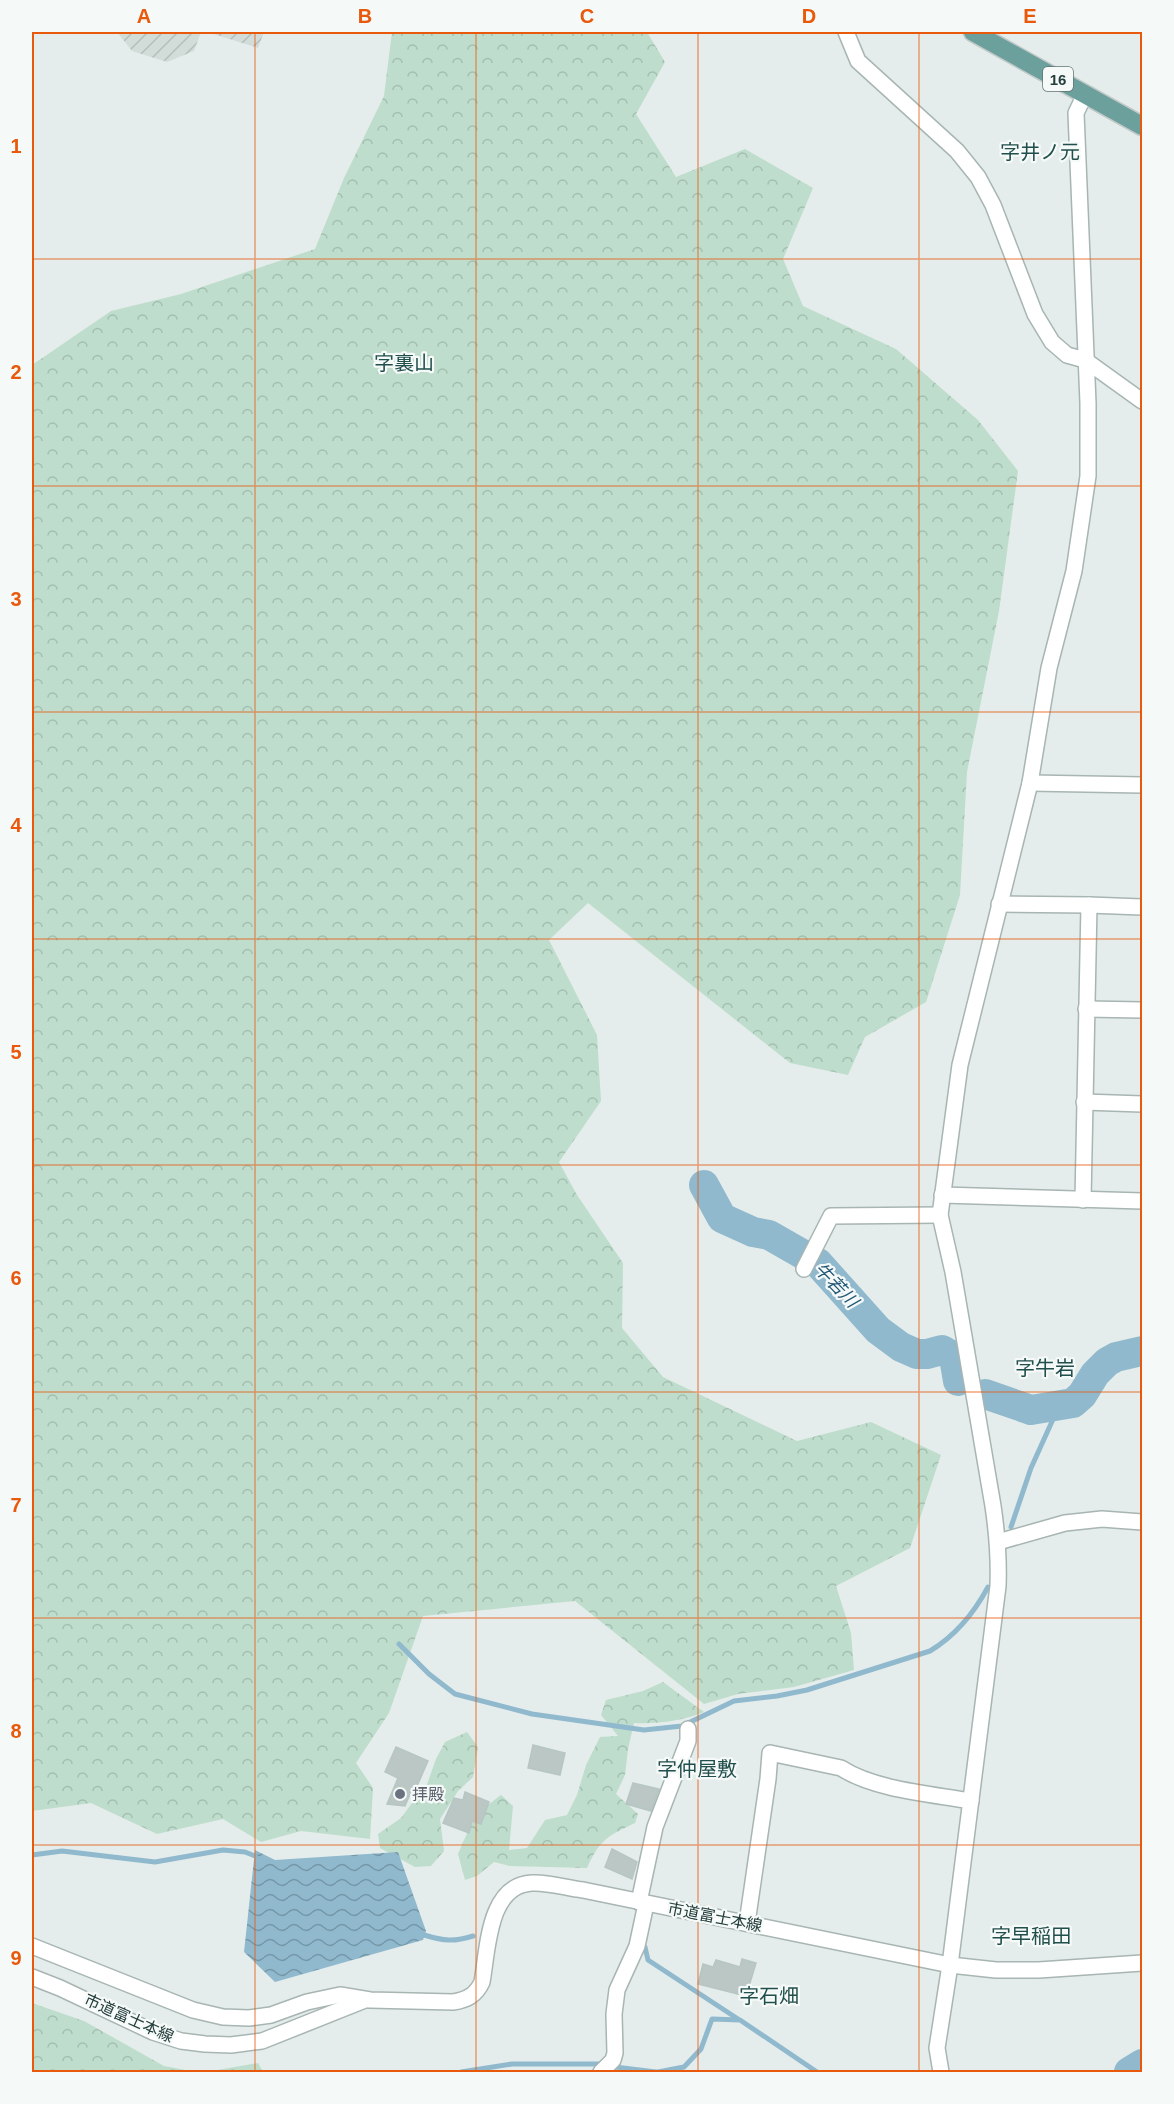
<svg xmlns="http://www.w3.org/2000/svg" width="1174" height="2104" font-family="Helvetica,'Noto Sans JP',sans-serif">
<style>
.industrial{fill:url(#industrial-furrows)}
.forest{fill:url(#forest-crowns)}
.water{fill:url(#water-waves)}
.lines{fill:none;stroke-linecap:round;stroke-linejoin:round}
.stream{stroke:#90b9ce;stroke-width:5}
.river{stroke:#90b9ce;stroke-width:30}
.building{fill:#bac7c4;stroke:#b7c6c3;stroke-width:1.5}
.street-casing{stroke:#a7b5b3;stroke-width:18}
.primary-casing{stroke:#c2c9c8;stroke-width:21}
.street{stroke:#fff;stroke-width:15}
.primary{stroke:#6ba09c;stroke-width:18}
.grid{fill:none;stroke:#e8590c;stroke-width:1.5;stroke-opacity:0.55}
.worship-dot{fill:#6b7280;stroke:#f5f9f8;stroke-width:2}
.labels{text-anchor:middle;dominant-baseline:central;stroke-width:4.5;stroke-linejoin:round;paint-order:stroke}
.shield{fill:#f5f9f8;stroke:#637674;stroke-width:1.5}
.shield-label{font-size:15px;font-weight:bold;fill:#243e3c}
.worship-label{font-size:16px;fill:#5b616d;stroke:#f5f9f8;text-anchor:start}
.street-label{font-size:16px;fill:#243e3c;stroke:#f5f9f8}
.water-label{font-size:18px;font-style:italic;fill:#215877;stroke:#f5f9f8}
.quarter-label{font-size:20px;fill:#214f4c;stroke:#f5f9f8}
.neatline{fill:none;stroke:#e8590c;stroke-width:2}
.grid-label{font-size:20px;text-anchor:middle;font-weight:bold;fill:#e8590c}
</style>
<defs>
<pattern id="industrial-furrows" width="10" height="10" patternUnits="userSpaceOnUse" patternTransform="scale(1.5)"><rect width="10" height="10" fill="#d2ddda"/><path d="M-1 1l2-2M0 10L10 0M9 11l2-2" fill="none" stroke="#b4bfbc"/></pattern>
<pattern id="forest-crowns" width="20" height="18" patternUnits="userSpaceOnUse" patternTransform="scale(1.5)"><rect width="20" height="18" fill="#beddcc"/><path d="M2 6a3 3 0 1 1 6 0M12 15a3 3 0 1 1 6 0" fill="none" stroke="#a3bfb0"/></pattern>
<pattern id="water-waves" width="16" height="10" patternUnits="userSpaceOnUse" patternTransform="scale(1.5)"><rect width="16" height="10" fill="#90b9ce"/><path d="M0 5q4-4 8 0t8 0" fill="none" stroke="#7598a8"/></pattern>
</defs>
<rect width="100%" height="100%" fill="#e4edeb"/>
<!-- industrial -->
<g class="industrial">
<path d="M117,32H201L194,51L167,62L132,51Z"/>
<path d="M207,32H264L258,48Z"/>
</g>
<!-- forest -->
<g class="forest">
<path d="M392,32H647L665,62L636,114L676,177L745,149L813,188L783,259L803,306L896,349L978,420L1018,471L999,611L967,772L960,895L926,1002L865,1037L848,1075L790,1063L588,903L549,940L597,1035L601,1101L559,1162L577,1195L623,1263L622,1328L663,1377L797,1441L871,1422L941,1455L910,1548L836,1586L851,1633L854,1670L794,1687L738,1694L704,1704L575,1601L423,1616L389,1713L356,1763L373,1788L370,1839L301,1831L261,1842L223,1819L157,1834L91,1803L32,1811V365L111,311L181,294L315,249L344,178L384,96Z"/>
<path d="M663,1682L704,1712C683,1721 657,1724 634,1723L628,1749L625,1775L616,1794L638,1814L635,1823C608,1836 600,1839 587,1868L510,1866L494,1862L477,1876L465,1880L458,1854L464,1840L476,1814L501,1795L513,1806L509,1850L527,1848L545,1820L567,1815L577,1795L586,1765L600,1737L618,1736L601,1715L606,1700L643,1691Z"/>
<path d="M467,1732L478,1747L473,1777L458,1791L440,1819L444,1851L431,1866L415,1867L380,1848L378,1834L401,1818L412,1803L425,1790L436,1759L445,1742Z"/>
<path d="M32,2003L84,2021L164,2066L197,2072H32Z"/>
<path d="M258,2063L263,2072H206Z"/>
</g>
<!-- water -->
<path class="water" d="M255,1850L275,1860L398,1852L426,1931L423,1940L275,1982L244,1952Z"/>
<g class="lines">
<!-- stream -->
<g class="stream">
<path d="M1011,1527L1031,1468L1059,1406"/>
<path d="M399,1644L429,1674L455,1694L532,1714L644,1730L682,1726L734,1701L777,1696L807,1690L930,1651C955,1636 974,1613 988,1587"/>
<path d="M32,1855L62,1851L155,1862L223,1850L245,1852L255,1856"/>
<path d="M424,1935C444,1941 454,1942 473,1936"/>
<path d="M645,1947L648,1960L738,2019"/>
<path d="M615,2067L656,2072"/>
<path d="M461,2072L512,2064H602"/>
<path d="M658,2072L684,2067L701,2049L712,2019L740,2020L817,2072"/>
</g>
<!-- river -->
<g class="river">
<path d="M704,1185L722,1218L753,1232L769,1235L818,1263L878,1330L901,1347L917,1354H927L942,1350L954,1357L958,1381"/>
<path d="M985,1394L1031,1410L1073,1403L1082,1395L1095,1374L1107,1362L1116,1357L1142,1351"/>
<path d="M1129,2072L1142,2064"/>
</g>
</g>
<!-- building -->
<g class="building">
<path d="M533,1745L565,1753L560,1775L528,1768Z"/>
<path d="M396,1747L428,1761L417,1786L414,1785L405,1806L387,1804L398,1778L385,1772Z"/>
<path d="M633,1783L659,1789L651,1811L626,1804Z"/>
<path d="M465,1792L489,1802L481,1824L472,1821L469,1833L443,1823L454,1798L463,1800Z"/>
<path d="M612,1849L637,1862L632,1879L605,1867Z"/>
<path d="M742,1959L756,1963L746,1996L698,1984L703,1964L713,1967L716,1960L740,1967Z"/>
</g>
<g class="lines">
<!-- street casing -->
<g class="street-casing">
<g id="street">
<path d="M846,32L858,61L957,151L978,177L993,205L1035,314L1052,342L1067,355L1085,360L1142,401"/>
<path d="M1030,783L1142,785"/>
<path d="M999,904L1089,905L1142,907"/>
<path d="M1086,1009L1142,1010"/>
<path d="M1084,1102L1142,1104"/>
<path d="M942,1195L1142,1201"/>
<path d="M1083,1200L1089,905"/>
<path d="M804,1269L831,1216L940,1215"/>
<path d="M998,1542L1065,1523L1102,1519L1142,1522"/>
<path d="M639,1902L655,1827L688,1741V1729"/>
<path d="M747,1923L768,1779L770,1753L841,1768C875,1790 932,1794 971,1801"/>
<path d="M32,1946L193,2010L223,2017L249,2018L271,2015L307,2002L340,1995L370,2000L453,2002C467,2000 476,1995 482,1982C488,1949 488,1885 532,1883C548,1882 566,1888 583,1890L950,1965L996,1970H1039L1142,1963"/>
<path d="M32,1977L60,1988L153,2032L181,2041L205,2044L231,2045L262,2041L365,2000"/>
<path d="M601,2072L613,2060L615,2053L614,2014L617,1990L637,1946L646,1904"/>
<path d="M941,2072L937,2048L950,1965L998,1586C999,1559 997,1533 993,1506L953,1272L940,1215L960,1065L1030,783L1049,668L1074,571L1088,476V403L1076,113L1085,94"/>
</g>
</g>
<!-- primary casing -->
<g class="primary-casing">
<path id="primary" d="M973,32L1142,126"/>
</g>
<!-- street -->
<use href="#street" class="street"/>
<!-- primary -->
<use href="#primary" class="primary"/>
</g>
<!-- grid -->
<path class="grid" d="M255,32V2072M476,32V2072M698,32V2072M919,32V2072M32,259H1142M32,486H1142M32,712H1142M32,939H1142M32,1165H1142M32,1392H1142M32,1618H1142M32,1845H1142"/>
<!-- markers -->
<circle class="worship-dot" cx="400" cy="1794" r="6"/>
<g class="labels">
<!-- shield labels -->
<rect class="shield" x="1043" y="67" width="30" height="24" rx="4.5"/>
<g class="shield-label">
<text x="1058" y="79">16</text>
</g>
<!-- worship labels -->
<g class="worship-label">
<text x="412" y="1794">拝殿</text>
</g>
<!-- street labels -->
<g class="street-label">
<text transform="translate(715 1917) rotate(11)">市道富士本線</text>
<text transform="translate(129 2018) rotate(24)">市道富士本線</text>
</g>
<!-- water labels -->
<g class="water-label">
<text transform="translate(836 1285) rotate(46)">牛若川</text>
</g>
<!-- quarter labels -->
<g class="quarter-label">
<text x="1040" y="152">字井ノ元</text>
<text x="404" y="363">字裏山</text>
<text x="1045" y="1368">字牛岩</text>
<text x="697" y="1769">字仲屋敷</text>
<text x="1031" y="1936">字早稲田</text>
<text x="769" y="1996">字石畑</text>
</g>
</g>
<!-- border -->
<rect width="1174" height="2104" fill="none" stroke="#f5f9f8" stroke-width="66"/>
<rect x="33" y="33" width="1108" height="2038" class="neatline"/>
<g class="grid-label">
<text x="144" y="23">A</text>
<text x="365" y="23">B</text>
<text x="587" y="23">C</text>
<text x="809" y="23">D</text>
<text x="1030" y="23">E</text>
<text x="16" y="153">1</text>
<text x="16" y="379">2</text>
<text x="16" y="606">3</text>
<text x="16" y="832">4</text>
<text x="16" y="1059">5</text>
<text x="16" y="1285">6</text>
<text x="16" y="1512">7</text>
<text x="16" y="1738">8</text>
<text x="16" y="1965">9</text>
</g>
</svg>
